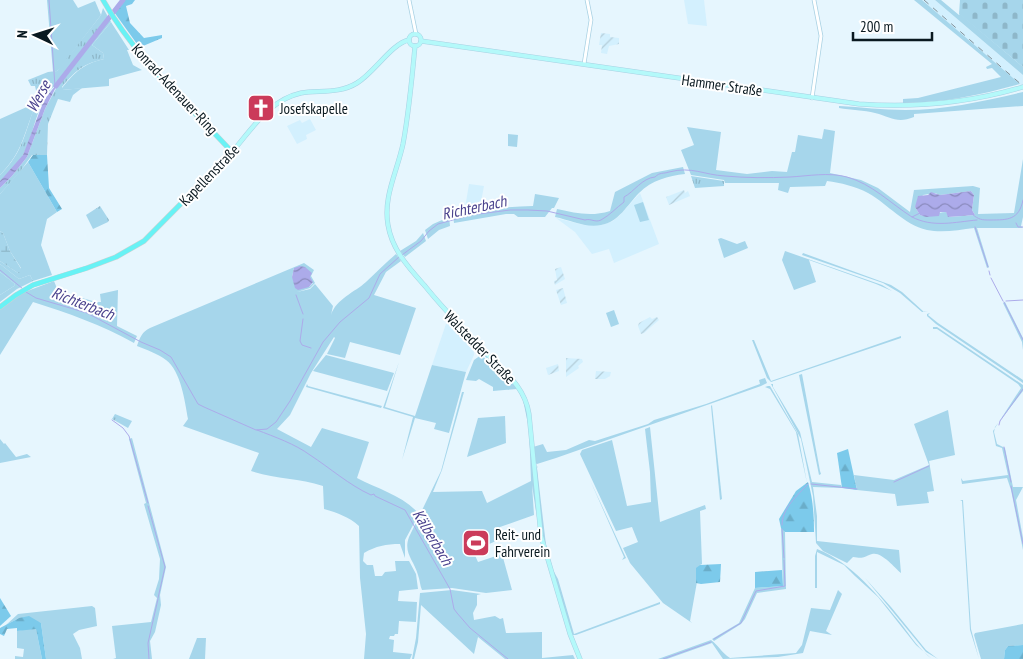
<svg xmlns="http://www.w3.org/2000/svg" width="1023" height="659" font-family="'PT Sans Narrow',sans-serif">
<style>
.built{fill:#d3f0fe}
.industrial{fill:url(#industrial-furrows)}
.green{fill:#a6d6eb;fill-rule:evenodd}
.forest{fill:url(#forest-firs)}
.wetland{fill:url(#wetland-marsh)}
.cemetery{fill:url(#cemetery-stones)}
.park{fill:url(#park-tufts)}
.water{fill:url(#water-waves)}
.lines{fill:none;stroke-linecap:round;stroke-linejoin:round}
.stream{stroke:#acabea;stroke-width:1}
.river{stroke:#acabea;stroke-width:5}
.tertiary-casing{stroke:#a8d1e3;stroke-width:4.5}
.secondary-casing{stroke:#a8d1e3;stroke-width:5}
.primary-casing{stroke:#ced1d2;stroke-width:5.5}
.tertiary{stroke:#fff;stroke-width:3}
.secondary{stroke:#b4f9fa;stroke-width:4}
.primary{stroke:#68f2f5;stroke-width:4.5}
.rail{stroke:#819098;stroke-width:1;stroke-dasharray:6 6;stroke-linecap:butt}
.labels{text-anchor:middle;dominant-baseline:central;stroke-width:4;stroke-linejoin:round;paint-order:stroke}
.street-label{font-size:15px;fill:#0a1920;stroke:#fff}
.poi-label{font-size:15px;fill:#0a1920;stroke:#fff;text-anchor:start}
.water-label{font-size:16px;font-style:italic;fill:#4a428d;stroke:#fff}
</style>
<defs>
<pattern id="industrial-furrows" width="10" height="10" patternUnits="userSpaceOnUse" patternTransform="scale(1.25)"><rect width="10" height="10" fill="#d3f0fe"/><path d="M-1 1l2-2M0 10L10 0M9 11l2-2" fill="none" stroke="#b4cdd9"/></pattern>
<pattern id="forest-firs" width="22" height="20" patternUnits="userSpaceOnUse" patternTransform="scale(1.25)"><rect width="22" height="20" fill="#7ccaeb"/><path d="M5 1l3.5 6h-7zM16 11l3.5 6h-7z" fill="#6aadc9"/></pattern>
<pattern id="wetland-marsh" width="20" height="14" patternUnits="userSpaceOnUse" patternTransform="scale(1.25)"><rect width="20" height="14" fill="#a6d6eb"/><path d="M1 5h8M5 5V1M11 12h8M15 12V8" fill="none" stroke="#8eb7c9"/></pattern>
<pattern id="cemetery-stones" width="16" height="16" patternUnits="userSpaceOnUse" patternTransform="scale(1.25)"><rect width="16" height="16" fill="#a6d6eb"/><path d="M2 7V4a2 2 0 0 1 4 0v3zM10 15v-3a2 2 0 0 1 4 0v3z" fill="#8eb7c9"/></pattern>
<pattern id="park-tufts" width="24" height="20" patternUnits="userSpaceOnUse" patternTransform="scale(1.25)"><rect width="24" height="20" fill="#a6d6eb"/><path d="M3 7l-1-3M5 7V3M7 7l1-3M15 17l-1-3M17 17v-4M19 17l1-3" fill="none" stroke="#8eb7c9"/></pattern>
<pattern id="water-waves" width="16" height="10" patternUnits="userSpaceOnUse" patternTransform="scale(1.25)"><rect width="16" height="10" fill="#acabea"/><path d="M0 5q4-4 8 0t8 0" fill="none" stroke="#8a8abd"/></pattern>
</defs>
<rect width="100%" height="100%" fill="#e6f6fe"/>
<!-- built -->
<g class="built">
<path d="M684,0H704L707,26L688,24Z"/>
<path d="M922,0H935L1023,75V87Z"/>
<path d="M310,119L316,130L306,135L307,139L297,144L287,126L300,120L302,123Z"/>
<path d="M469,184L484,186L480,207L472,209V206L465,208Z"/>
<path d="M640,193L659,244L614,263L609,249L592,254L575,232L556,218L584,225H602L613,221L619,216Z"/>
<path d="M448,318L473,344L474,355L466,372L432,365Z"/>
</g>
<!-- industrial -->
<g class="industrial">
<path d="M601,33L610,34V37L619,38V44L609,46L607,54L601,53L602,45H599Z"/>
<path d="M684,190L685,193L688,191L690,196L669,205L666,197Z"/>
<path d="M561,267L565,279L555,285L554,281L557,280L555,269Z"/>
<path d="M563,288L567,303L561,305L556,290Z"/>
<path d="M650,317L652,319L657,317L659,320L644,333L641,334L638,326L639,323Z"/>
<path d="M566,358L582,359L583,362L578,366L579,368L566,377Z"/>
<path d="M558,364L559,371L548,375L546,368Z"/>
<path d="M596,371L611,372L610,376L605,379H595Z"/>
</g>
<!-- green -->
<g class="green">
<path d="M47,0H73L78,8L95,1L101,15L61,67L57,71L53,72Z"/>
<path d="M914,0H922L1020,84C981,95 943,103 903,103V99L918,98L1001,77L992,68L987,69L986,67L992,64Z"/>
<path d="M935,0H941L959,15L960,14L1023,67V75Z"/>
<path d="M111,22L129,50H127L133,65L142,70L109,79V86L62,90V88C76,71 83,64 104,59L103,53L92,45Z"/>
<path d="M1023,92V106L914,114V117C897,124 891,117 875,113C864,110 851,110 839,108V106C861,107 883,110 905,110C945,110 984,101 1023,92Z"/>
<path d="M29,106L34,109C23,137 22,152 0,175V119Z"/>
<path d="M687,127L721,132L716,170L747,174L772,171L787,172L792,152H795L798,135L822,139L824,129L835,131L830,173L861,180L878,188L910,212L914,190L973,186L980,188L978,214L1014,213L1023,159V217L1021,226L1023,228H977L989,267L987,268L974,228C959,230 942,233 927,230C903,224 889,205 868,193C855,186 841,183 827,181L825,186L790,187L788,193L778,190L779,183H725L724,180L691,175L681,150L694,145ZM971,191L974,195L972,210L975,215L949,217L946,212C934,212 934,219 920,215L915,207L923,195L935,193L940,195Z"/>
<path d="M28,162L57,212L47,219L41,245L52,275L33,281L30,275L19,279L0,264V261L18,273L21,268L10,251L3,233L0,231V194Z"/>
<path d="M683,167L685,174C668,176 652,180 639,193C627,205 619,222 601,225C585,228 570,220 555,217L557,209C575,213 591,217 610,211L615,192L652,173Z"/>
<path d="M535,194L559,198L554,208H552L545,217H518L514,214H506L454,223L453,215C480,209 505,207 533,206Z"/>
<path d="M643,202L649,220L640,222L634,205Z"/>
<path d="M449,217L450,226L439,230L428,239L425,230L433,224Z"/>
<path d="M423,233L426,241L405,257L400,251L416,241Z"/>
<path d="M721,238L737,244L745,241L748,248L724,258L718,239Z"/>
<path d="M785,251L882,285L892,291L876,284L809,260L816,282L794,290L782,260Z"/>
<path d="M803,253L891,285L902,292L924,312L928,311L922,312L900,293L883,283L802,255Z"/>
<path d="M396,254L401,261L386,272L374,295L416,308L400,355L350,342L345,358L327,354L335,338L334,337L311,373L290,415L277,429L311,447L322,428L369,442L357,478C378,489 404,496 419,514L405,540V558L400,544C386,544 376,546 364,553L363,561L367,565H373L375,576H382L385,572L396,571L395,561H409L416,574L418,589L399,591L398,601L417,602L416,622L399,621L398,634H395L394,636H390L389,639L394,640L393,652L412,654L410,659H364L366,634L360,578L359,526C349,517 338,513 324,509L323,486C299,478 274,479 251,471L259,453L183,426L188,419C185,402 181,371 166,360C158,354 147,350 137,346C140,337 142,332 150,328L304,263L314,270L311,276L315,283L310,288L297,292L310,289L315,284L333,306L331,315C336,299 355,292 366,282C376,273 385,263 396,254ZM294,268L313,283L309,287L292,277Z"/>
<path d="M0,272L15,284L14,286L0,295Z"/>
<path d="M54,281L58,291L96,302H101L100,294L118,290L117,326L137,336L134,343C102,325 68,313 33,302L0,355V309L22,293Z"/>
<path d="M1005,302L1023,338V350L1022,342L1003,303Z"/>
<path d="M614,310L619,324L611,327L606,313Z"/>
<path d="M930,313L928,315L938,323L1023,380V383L936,324L927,316V314Z"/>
<path d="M933,327H937L1023,385V391L995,427L994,432L997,444L1005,448L1013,487H1023L1016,500L1023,538V550L1011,490L1007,478L962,484L961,478L963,481L1008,475L1002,448L996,446L993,431L1021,388L1018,384L937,329H933V334Z"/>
<path d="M901,336V338L771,382L767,378L752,340H754L771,381Z"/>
<path d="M483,354H485C504,373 531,394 528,424L523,400L517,389L493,391V387L479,379L476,381L466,380L474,360L481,355L503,375Z"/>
<path d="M326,355L394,373L387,391L313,371Z"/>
<path d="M399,362L385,407L415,416L432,365L466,372L449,433L434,429L436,423L415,418L402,460L413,417L383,408Z"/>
<path d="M802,374L820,471L821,474L819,475L799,375Z"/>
<path d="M765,378L767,383L761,386L556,458L537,464L535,463L533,447L543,444L547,452L566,450L589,440L595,441L648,424L654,420L706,404L760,384L759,380Z"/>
<path d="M307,384L308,386L382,406L381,408L306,387Z"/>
<path d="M771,384H773V387L800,432L812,482L841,485L842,488L813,487L817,516V541L899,550L901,573C894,567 881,551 872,554C863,557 864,559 853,557L847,563L823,551L816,543L813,496L801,439Z"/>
<path d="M768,386H770L798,434L807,483L796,432L770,389L765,387Z"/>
<path d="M462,392H464L442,470L433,492L482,491L487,503L531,481L529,427L537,518L532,485L534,515L500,527L503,538L473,551L478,562L502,554L512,590L486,593L452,588L422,590C420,586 420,580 418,575C414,560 403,553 409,537L441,471Z"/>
<path d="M712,405L722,499L720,500L711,406Z"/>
<path d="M948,410L955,455L929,461L934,491L927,492L929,503L897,506L895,494L857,490L854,475L894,480L929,465L914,424Z"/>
<path d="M505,416L506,443L467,457L478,418Z"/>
<path d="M650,427L660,522L705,505L706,509L700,511L702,564L700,565L690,621L692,623L663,603L630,563L623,548L638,542L632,527L616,531L580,454L582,450L612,440L627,506L651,502L650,472L645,429Z"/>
<path d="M132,438L166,567L160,595L161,605L155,632L150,641L152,659H113L116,658L112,626L151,622L157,598L154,595L159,579L160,559L144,504L146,503L129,439Z"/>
<path d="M0,439L4,444L5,443L16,457L27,454L31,457L0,463Z"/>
<path d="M538,466L537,468L546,545L553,570L558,579L574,634L660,602V604L576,635H572L542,535L535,469Z"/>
<path d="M590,480L626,558L622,560L624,557Z"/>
<path d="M960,500H963L971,629L979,659L970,630L962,501Z"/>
<path d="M781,526L785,532L786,589L757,593L745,619L741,624L714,641L712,639L739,623L755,588L783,586Z"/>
<path d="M817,549C852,563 878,595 902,625C911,637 920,650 932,659L916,645L878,597L855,576L844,565L817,552V588H815V556Z"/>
<path d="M865,578L891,607L926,650L938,659L926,652Z"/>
<path d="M452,590L481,594L477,595V605L473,613L474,620L495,616L500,619L503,618L506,633L542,632V658L573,655L575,659H505L478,637L474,654L421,605L418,642L414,659H412L416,638L420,593Z"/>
<path d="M838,590L842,594L826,631L832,635L810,631L803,653L778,657L723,659L712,643L667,659H658L711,640C718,645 722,653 730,658L796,653L802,645L811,608L830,610Z"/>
<path d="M92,606L95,608L97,626L79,630L73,634L80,648L82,659H46L41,623L19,618L6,625L18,614Z"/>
<path d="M1023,624V645L1008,646L1005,650L1004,659H981L974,635L975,633Z"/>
<path d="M27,629H36L42,659H15V656L23,657L24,649L17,648V631Z"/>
<path d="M197,638H206L205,659H189Z"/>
</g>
<!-- forest -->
<g class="forest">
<path d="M125,0H135L132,4L126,6L130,23L144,38L162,35V38L143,46L137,44L114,12Z"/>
<path d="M33,155H47L49,188L62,209L57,212L28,162Z"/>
<path d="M848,449L857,490L842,488L837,453Z"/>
<path d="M808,482C813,499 814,515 814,532H785L781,528L779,519L796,491Z"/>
<path d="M721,564L720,582L701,584L696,583V568L700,565Z"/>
<path d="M782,570L783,586L755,588V572Z"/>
<path d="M0,598L11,616L0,626Z"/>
<path d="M29,616L41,623L46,659H42L36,629L17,631V628L7,629L4,636L0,634V628L19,618Z"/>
<path d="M1023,645V659H1004L1005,650L1008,646Z"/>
</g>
<!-- wetland -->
<path class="wetland" d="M0,231L3,233L10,251L23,272L22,273H18L0,261Z"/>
<!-- cemetery -->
<path class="cemetery" d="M960,0H1023V67L959,14Z"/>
<!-- park -->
<g class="park">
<path d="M103,8L111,22L92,45L103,53L104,59C83,64 76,70 62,87L63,90L82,88L73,95L70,102L58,99L48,124L47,155H32L19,173L0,194V188L12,176L27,157L45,109L59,83C37,95 35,134 23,155C18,165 8,173 0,181V175C18,157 22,144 30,120C34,107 39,99 35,86H31L28,80L48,72L57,71L101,15Z"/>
<path d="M508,134L518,135L517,147L508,146Z"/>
<path d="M691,176L724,181V186L695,188Z"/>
<path d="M100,206L109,220L108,222L93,229L86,215Z"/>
<path d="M0,264L19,279L30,275L33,281L17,289L0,302V295L14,286L15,284L0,272Z"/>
<path d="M115,414L132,421L128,428L112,419Z"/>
</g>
<!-- water -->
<g class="water">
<path d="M59,81L45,109L27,157L12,176L0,188V181L23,155L44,100Z"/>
<path d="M971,191L974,195L972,210L975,215L948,217L946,212H940L939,216L926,217L920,215L915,207L918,196L928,195L931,192L940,195Z"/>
<path d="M300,266L305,267L312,273L310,277L313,282L309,287L298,290L295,288L292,277L294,268Z"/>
</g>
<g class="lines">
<!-- stream -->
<g class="stream">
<path d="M49,0L55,86"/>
<path d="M972,214C979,220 982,220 990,220C1008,220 1019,220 1023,200"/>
<path d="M912,217C933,228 955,222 977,220"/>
<path d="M1016,223L1018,227H1023"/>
<path d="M975,227L988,267"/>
<path d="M402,255L421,241L429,231L438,224L471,215L510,210H528L547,211L585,220C591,218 595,223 601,220C610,215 616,208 624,202V197C634,192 642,178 655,177C660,172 663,174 669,172C692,166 704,175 725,176C746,178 768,178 790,177C808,176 829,172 847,177C872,184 890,203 912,217L920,213"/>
<path d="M0,270L23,289"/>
<path d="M989,271L990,275"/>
<path d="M991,278L1003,301"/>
<path d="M26,292L36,298L87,313L141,342L160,350L171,357L198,404L204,407L256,430L267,429L276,422L290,401L323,342L340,322L369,298L380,274L399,257"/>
<path d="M296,295L303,314"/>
<path d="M1006,301L1023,300"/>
<path d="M1004,302L1023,340"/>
<path d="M303,319L300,341L302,345L311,348"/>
<path d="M112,420L123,428L129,436L148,503"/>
<path d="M999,425L1000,421L1023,389"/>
<path d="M257,430C275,437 295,444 310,455C330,468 349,485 371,495L374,494L375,496L405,510L450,589L454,609L457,613L470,628L508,659"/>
<path d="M1004,447L1011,482"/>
<path d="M894,482L929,466"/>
<path d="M811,484L857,489"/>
<path d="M1011,486L1023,544"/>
<path d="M148,506L165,567L158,598"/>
<path d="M782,525C782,508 797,496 808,484"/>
<path d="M782,529L784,558"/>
<path d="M714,639L741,623L756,591L785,586L784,560"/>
<path d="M149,659L148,643L158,599"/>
<path d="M663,659L711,642"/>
</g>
<!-- river -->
<path class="river" d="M56,86L123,0"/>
<!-- tertiary casing -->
<g class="tertiary-casing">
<g id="tertiary">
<path d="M409,0L416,34"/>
<path d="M584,64L591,20L587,0"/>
<path d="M812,98L821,36L814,0"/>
</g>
</g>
<!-- secondary casing -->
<g class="secondary-casing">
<g id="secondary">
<circle cx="415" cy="40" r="6"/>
<path d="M421,41L859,104C915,108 969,103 1023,87"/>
<path d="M415,46C412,79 409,112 403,144C397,172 383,197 388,225C392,250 409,268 425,286C445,311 467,333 489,356C507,374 525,388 529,414L541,536L570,634L580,659"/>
<path d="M232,152C252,129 269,100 301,93C320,90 339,94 357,83C374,73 392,43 409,40"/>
</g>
</g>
<!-- primary casing -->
<g class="primary-casing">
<path id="primary" d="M0,307L16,295L33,285L87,268L116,257L144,241L232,152C187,103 136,59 103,0"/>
</g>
<!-- tertiary -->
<use href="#tertiary" class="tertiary"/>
<!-- secondary -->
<use href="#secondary" class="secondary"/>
<!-- primary -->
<use href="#primary" class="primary"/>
<!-- rail -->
<path class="rail" d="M924,0L1023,86"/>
</g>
<!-- icons -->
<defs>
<g id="church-square" transform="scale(1.4375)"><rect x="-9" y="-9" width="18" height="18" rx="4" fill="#cb3b5a" stroke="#fff"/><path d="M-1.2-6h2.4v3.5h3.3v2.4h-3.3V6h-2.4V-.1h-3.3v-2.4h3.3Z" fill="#fff"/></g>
<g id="stadium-square" transform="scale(1.4375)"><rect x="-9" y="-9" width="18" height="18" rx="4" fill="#cb3b5a" stroke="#fff"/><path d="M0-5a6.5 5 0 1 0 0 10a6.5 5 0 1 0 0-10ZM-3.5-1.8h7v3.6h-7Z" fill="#fff"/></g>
</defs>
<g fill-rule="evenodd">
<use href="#church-square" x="261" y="108"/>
<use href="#stadium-square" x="476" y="543"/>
</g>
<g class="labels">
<!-- street labels -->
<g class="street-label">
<text transform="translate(722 85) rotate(8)">Hammer Straße</text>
<text transform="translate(175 89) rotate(47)">Konrad-Adenauer-Ring</text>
<text transform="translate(209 175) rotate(-46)">Kapellenstraße</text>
<text transform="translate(480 347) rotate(46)">Walstedder Straße</text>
</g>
<!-- poi labels -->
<g class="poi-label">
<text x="280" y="108">Josefskapelle</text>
<text x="495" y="534">Reit- und<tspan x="495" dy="17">Fahrverein</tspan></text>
</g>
<!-- water labels -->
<g class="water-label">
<text transform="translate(38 96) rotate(-61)">Werse</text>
<text transform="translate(474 207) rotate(-12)">Richterbach</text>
<text transform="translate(83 303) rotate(21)">Richterbach</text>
<text transform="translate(433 537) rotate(59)">Kälberbach</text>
</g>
</g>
<!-- north arrow -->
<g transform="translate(35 35) rotate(274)" stroke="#ffffff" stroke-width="4" paint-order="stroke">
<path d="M0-4L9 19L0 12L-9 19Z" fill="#0a1920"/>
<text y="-8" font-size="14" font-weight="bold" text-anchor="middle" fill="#0a1920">N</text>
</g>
<!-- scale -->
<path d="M853 32v8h79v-8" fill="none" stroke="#0a1920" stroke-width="2.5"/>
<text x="860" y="32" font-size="15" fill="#0a1920" stroke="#ffffff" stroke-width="4" paint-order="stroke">200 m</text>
</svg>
